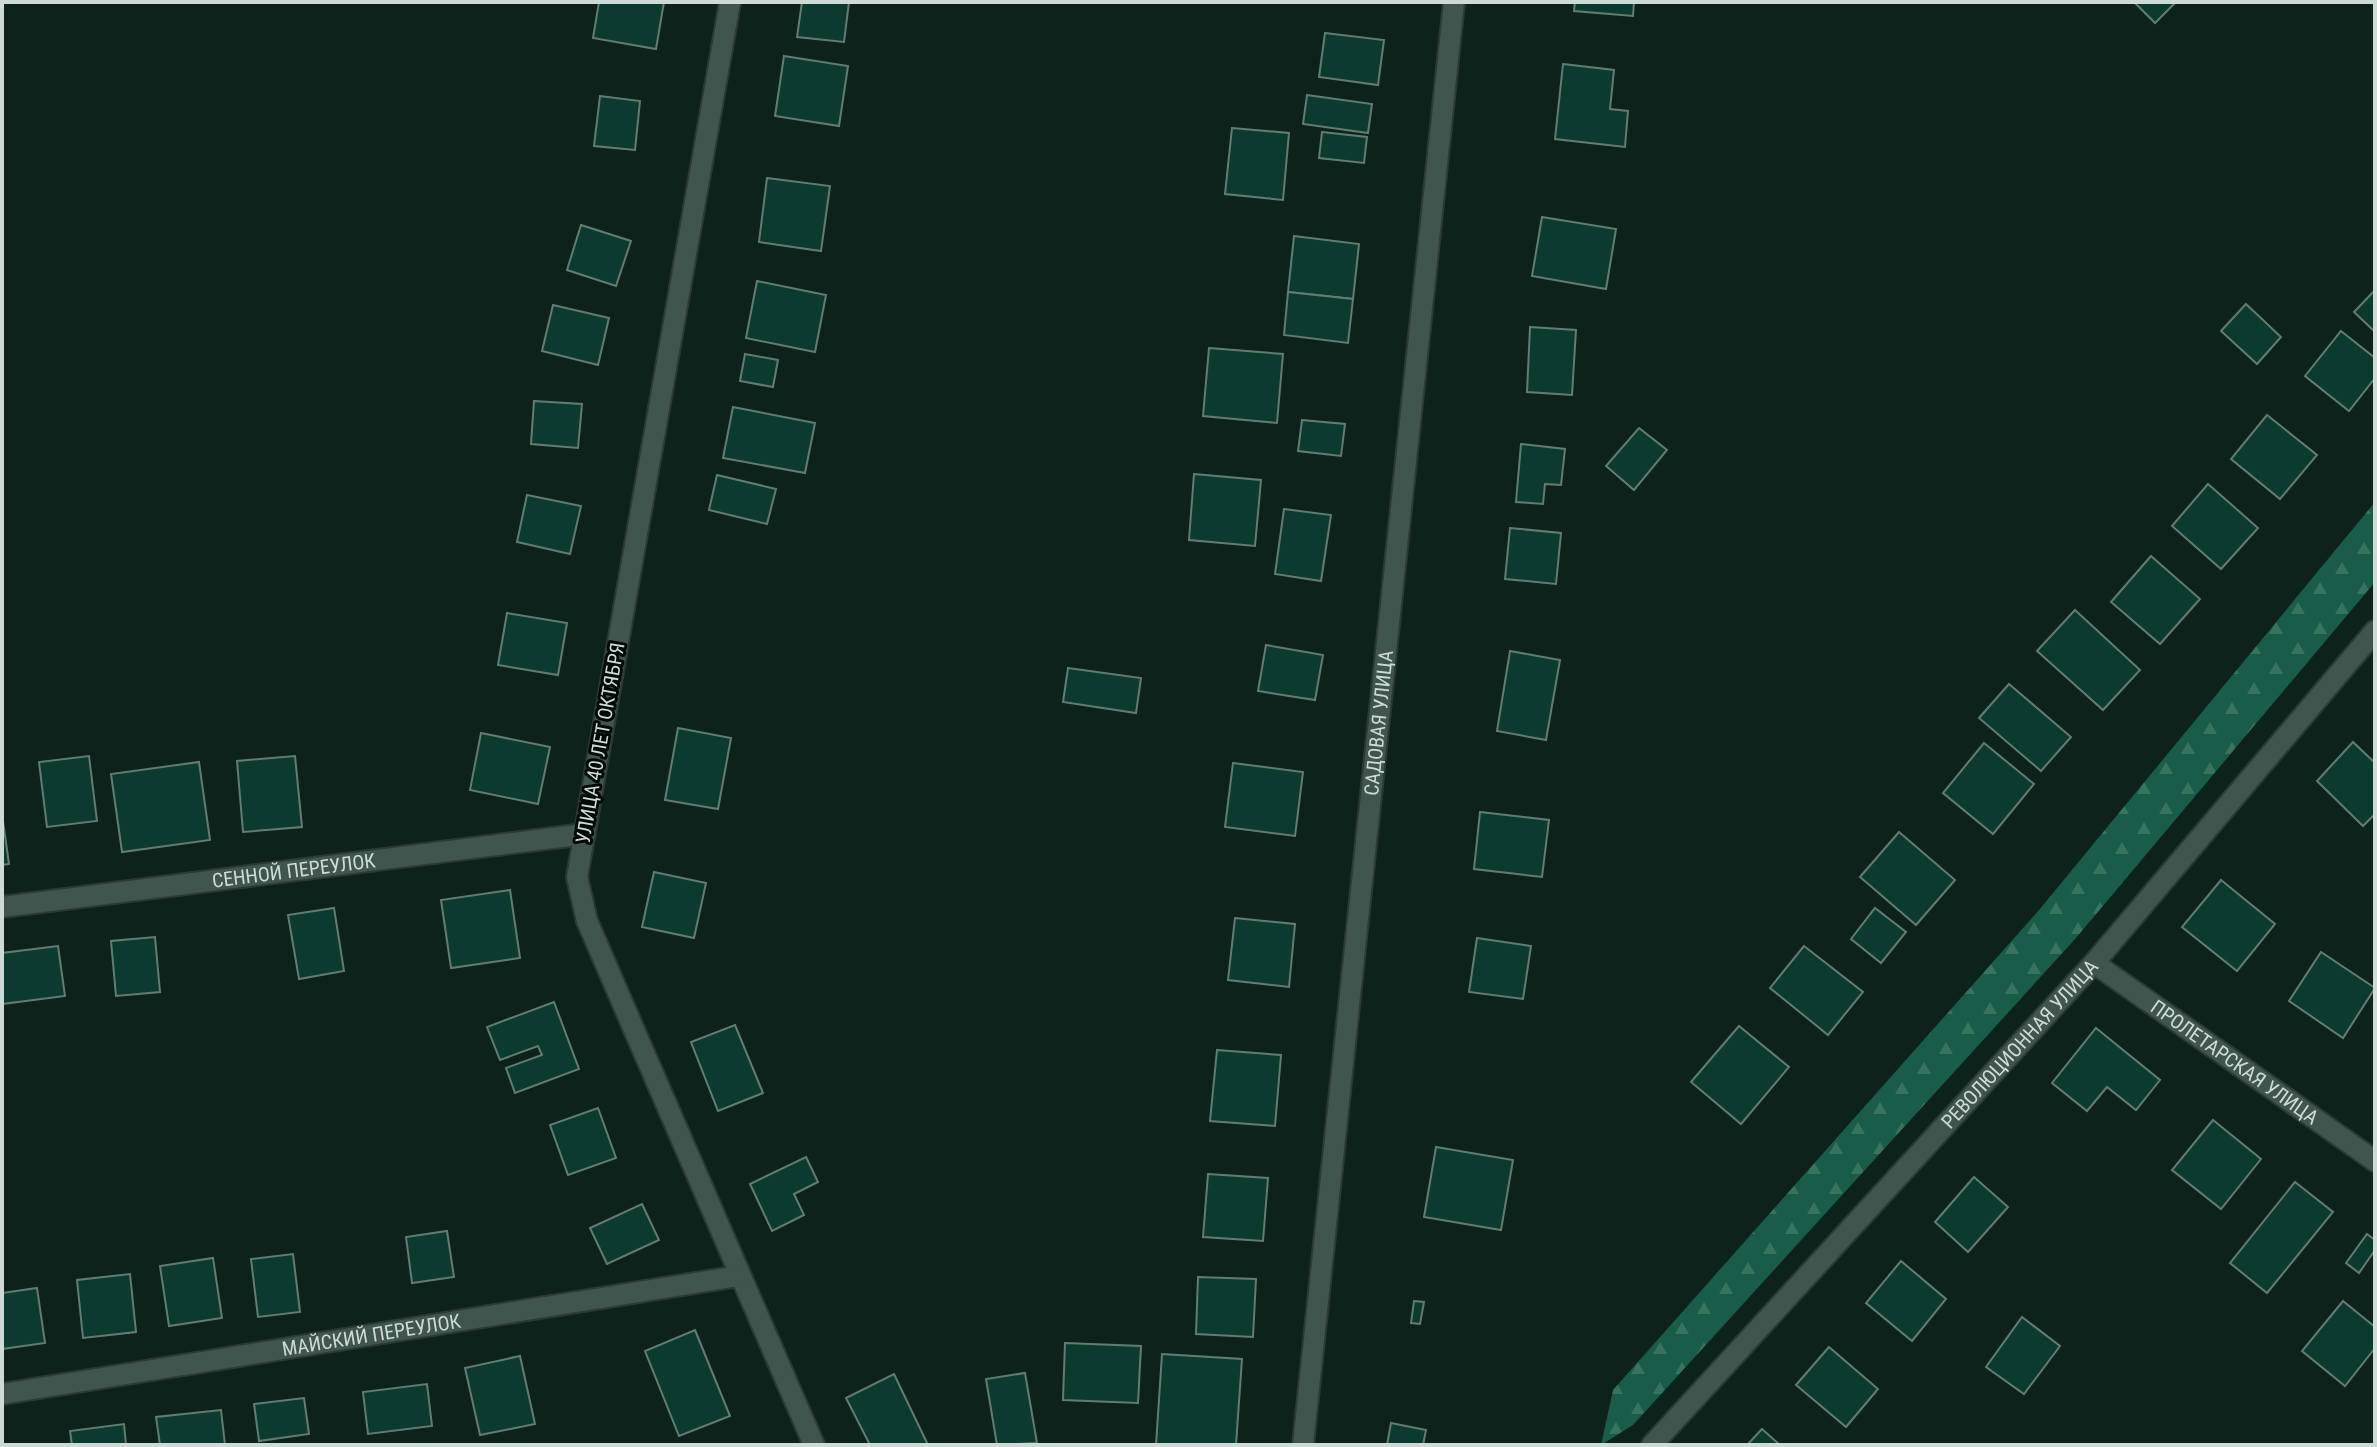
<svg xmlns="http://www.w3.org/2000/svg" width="2377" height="1447" font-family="'Roboto Condensed',sans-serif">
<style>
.forest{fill:url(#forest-firs)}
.building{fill:#0b3b2e;stroke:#647b72;stroke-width:2}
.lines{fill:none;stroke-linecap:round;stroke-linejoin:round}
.minor-casing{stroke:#2d3934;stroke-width:24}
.minor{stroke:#3f554d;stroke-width:20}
.labels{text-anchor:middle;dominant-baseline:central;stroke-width:6;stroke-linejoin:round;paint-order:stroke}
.street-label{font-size:20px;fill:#cedad5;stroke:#030907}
</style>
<defs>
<pattern id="forest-firs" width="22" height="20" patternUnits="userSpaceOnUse" patternTransform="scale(2)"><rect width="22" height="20" fill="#185c49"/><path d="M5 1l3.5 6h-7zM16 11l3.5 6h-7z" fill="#387362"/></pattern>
</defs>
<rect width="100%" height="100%" fill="#0d221b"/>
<!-- forest -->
<path class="forest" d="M2375,502V582L2076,938L1633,1425L1601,1445L1613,1390L2039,910Z"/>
<!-- building -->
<g class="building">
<path d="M599,2H664L656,49L593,38Z"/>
<path d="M802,2H849L844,42L797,37Z"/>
<path d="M1575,2H1634L1633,16L1574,11Z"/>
<path d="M2134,2H2176L2155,23Z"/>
<path d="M1325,33L1384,40L1378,85L1319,77Z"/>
<path d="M784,56L848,66L839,126L775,116Z"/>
<path d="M1563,64L1614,70L1610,109L1628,111L1625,147L1555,139Z"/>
<path d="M1307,95L1372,104L1368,133L1303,124Z"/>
<path d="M600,96L640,101L635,150L594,146Z"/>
<path d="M1232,128L1289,133L1283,200L1225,194Z"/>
<path d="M1322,132L1367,137L1364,163L1319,158Z"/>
<path d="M767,178L830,186L821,251L759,242Z"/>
<path d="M1542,217L1616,229L1606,289L1532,276Z"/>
<path d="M581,225L631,241L616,286L567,270Z"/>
<path d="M1294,236L1359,244L1353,299L1288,292Z"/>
<path d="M757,281L826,295L815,352L746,338Z"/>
<path d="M2375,290V332L2354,312Z"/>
<path d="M1288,292L1353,299L1348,343L1284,335Z"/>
<path d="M2246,304L2281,337L2257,364L2221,331Z"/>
<path d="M553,305L609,318L598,365L542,351Z"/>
<path d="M1530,327L1576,330L1572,395L1527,392Z"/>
<path d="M2341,331L2375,358V378L2349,411L2305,376Z"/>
<path d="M1209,348L1283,354L1277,423L1203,416Z"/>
<path d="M745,354L778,360L773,387L740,381Z"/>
<path d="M534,401L582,404L578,448L531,444Z"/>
<path d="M733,407L815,423L805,473L723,458Z"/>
<path d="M2267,415L2317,455L2280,499L2231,459Z"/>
<path d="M1302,420L1345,424L1341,456L1298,451Z"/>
<path d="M1639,428L1667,450L1634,490L1606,466Z"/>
<path d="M1521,444L1565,449L1561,485L1545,484L1543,504L1516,502Z"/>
<path d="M1194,474L1261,480L1255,546L1189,540Z"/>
<path d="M717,475L776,489L767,524L709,510Z"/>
<path d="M2208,484L2258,528L2221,569L2172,526Z"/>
<path d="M527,495L581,506L570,554L517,542Z"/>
<path d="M1284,509L1331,515L1321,581L1275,574Z"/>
<path d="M1510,528L1561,533L1556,584L1505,579Z"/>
<path d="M2151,556L2200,599L2160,644L2111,602Z"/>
<path d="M2075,610L2140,670L2103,710L2037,651Z"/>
<path d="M507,613L567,623L558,675L498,665Z"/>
<path d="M1266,645L1323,655L1315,700L1258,691Z"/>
<path d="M1510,651L1560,660L1546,740L1497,731Z"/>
<path d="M1068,668L1141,678L1136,713L1063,702Z"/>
<path d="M2009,684L2071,737L2041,771L1979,718Z"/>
<path d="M678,728L731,738L718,809L665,800Z"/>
<path d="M481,733L550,747L538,804L470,790Z"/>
<path d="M2353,742L2375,763V814L2363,826L2317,781Z"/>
<path d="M1984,743L2034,784L1993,834L1943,793Z"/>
<path d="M89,756L97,821L47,827L39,762Z"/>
<path d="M295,756L302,827L243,832L237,761Z"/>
<path d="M199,762L210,840L122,852L111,774Z"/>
<path d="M1233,763L1303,772L1295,836L1225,827Z"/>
<path d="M1480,812L1549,820L1542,877L1474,869Z"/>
<path d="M2,814L9,864L2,865Z"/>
<path d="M1899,832L1955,880L1916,925L1860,877Z"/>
<path d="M654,872L706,883L694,938L642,927Z"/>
<path d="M2221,880L2275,924L2237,971L2182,927Z"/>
<path d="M510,890L520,958L451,968L441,900Z"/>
<path d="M334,908L344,971L299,979L288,915Z"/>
<path d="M1875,908L1906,932L1881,963L1851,939Z"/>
<path d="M1235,918L1295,924L1289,987L1228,980Z"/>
<path d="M155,937L160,992L116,996L111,941Z"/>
<path d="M1477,938L1531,946L1523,999L1469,992Z"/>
<path d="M58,946L65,996L2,1004V953Z"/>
<path d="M1804,946L1863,992L1828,1035L1770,988Z"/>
<path d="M2321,952L2375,988L2343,1038L2289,1001Z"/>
<path d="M554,1002L579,1069L515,1093L506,1068L542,1055L538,1046L500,1060L487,1027Z"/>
<path d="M735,1025L763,1093L718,1111L691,1042Z"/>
<path d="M1739,1026L1789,1067L1741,1124L1691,1082Z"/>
<path d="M2096,1028L2160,1080L2136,1110L2107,1087L2087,1111L2052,1083Z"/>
<path d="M1217,1050L1281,1055L1275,1126L1210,1121Z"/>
<path d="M598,1108L616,1158L568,1175L550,1125Z"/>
<path d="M2213,1120L2261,1159L2221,1209L2172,1170Z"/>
<path d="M1436,1147L1513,1160L1501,1230L1424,1217Z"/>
<path d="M806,1157L818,1182L794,1194L804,1215L772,1231L750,1184Z"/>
<path d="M1208,1174L1268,1178L1263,1241L1203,1237Z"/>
<path d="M1974,1177L2008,1207L1968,1252L1935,1222Z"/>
<path d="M2295,1182L2333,1212L2267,1293L2230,1263Z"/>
<path d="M642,1204L659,1240L607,1264L590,1228Z"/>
<path d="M447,1231L454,1277L412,1283L406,1237Z"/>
<path d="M2367,1234L2375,1240V1250L2359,1273L2346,1263Z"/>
<path d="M293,1254L300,1312L258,1317L251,1259Z"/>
<path d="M213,1258L222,1318L169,1326L160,1266Z"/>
<path d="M1901,1261L1946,1299L1912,1341L1866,1303Z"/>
<path d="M130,1274L136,1332L83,1338L77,1280Z"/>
<path d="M1198,1277L1256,1279L1253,1337L1196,1334Z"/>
<path d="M37,1288L45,1343L2,1349V1293Z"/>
<path d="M1414,1301L1424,1302L1420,1324L1411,1323Z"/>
<path d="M2343,1301L2375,1327V1348L2345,1386L2302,1351Z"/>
<path d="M2022,1317L2060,1346L2024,1394L1986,1367Z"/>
<path d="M695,1330L730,1416L679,1436L645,1351Z"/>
<path d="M1065,1343L1141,1346L1138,1403L1063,1400Z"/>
<path d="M1829,1347L1878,1389L1846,1427L1796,1385Z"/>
<path d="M1162,1354L1242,1359L1236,1445H1156Z"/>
<path d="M520,1356L535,1424L480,1435L465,1368Z"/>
<path d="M1025,1373L1037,1443L997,1445L986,1379Z"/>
<path d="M894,1374L928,1445H870L846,1398Z"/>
<path d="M427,1384L432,1426L368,1434L363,1392Z"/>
<path d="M304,1398L309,1434L259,1441L254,1404Z"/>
<path d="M221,1410L225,1445H160L156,1417Z"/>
<path d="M1391,1423L1426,1430L1423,1445H1387Z"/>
<path d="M124,1424L126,1445H72L70,1431Z"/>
<path d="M1762,1429L1780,1445H1747Z"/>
</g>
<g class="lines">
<!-- minor casing -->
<g class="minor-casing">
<g id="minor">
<path d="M730,2L577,877L587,921L814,1445"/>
<path id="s1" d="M2,907L585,834"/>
<path id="s2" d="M2094,963L2375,1161"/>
<path id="s3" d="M2,1394L739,1276"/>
<path id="s4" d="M1303,1445L1454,2"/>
<path id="s5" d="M1652,1445L2094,963L2375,631"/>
</g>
</g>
<!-- minor -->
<use href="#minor" class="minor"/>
</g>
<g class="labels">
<!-- street labels -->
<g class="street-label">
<text stroke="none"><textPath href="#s4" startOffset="726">САДОВАЯ УЛИЦА</textPath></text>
<text transform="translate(600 743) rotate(-80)">УЛИЦА 40 ЛЕТ ОКТЯБРЯ</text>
<text stroke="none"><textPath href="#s1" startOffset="294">СЕННОЙ ПЕРЕУЛОК</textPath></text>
<text stroke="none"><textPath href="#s5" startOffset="544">РЕВОЛЮЦИОННАЯ УЛИЦА</textPath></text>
<text stroke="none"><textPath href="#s2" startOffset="172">ПРОЛЕТАРСКАЯ УЛИЦА</textPath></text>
<text stroke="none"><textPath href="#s3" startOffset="374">МАЙСКИЙ ПЕРЕУЛОК</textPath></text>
</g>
</g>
<!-- border -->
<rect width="2377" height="1447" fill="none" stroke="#cedad5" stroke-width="8"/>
</svg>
